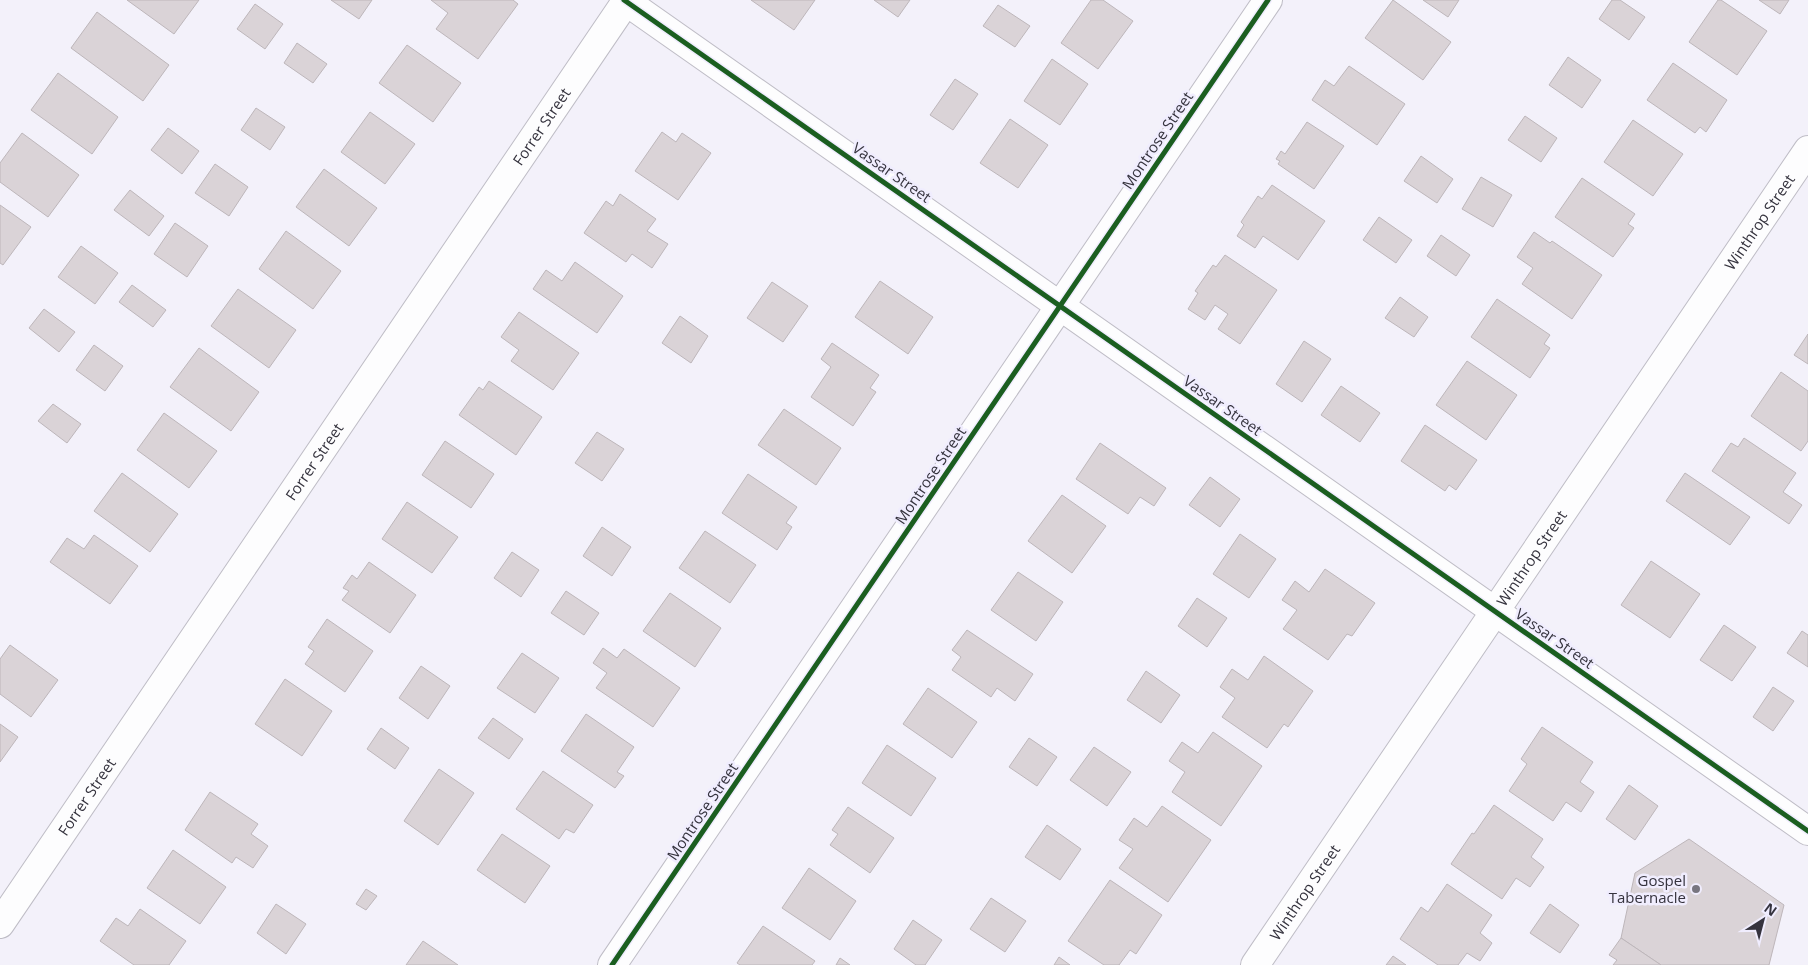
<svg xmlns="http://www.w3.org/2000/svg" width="1808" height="965" font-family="'Open Sans',sans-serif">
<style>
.building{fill:#dad3d7;stroke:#bdb6ba}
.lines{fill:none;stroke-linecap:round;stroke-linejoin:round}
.minor-casing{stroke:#bfbdc6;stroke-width:30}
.minor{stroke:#fdfdfe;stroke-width:28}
.cycleway-casing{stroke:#f0edfe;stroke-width:8}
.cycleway{stroke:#1b5e20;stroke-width:5}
.poi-dot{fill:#787680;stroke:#f0edfe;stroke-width:2}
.labels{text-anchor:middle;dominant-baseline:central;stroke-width:5;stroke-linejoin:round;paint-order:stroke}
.street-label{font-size:15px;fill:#35333e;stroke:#f0edfe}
.poi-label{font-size:15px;fill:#35333e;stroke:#f0edfe;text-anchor:end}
</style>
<rect width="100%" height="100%" fill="#f3f1fa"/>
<!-- building -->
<g class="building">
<path d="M127,0H199L174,34Z"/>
<path d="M331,0H372L359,19Z"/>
<path d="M431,0H513L518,4L478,59L436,29L448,13Z"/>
<path d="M751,0H815L794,30Z"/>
<path d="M874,0H910L898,17Z"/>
<path d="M1091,0H1103L1133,21L1098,69L1061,43Z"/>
<path d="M1393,0L1451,42L1423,80L1365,38Z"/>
<path d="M1423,0H1459L1448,17Z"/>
<path d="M1612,0H1620L1645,17L1629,40L1599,19Z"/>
<path d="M1718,0H1721L1767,31L1737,75L1689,42Z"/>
<path d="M1759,0H1789L1780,14Z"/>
<path d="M255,4L283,24L265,49L237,29Z"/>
<path d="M998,5L1030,26L1015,47L983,26Z"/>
<path d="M97,12L169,65L143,101L71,48Z"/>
<path d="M297,43L327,64L313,83L284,63Z"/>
<path d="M407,45L461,83L433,122L379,83Z"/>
<path d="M1568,57L1601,80L1582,108L1549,85Z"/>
<path d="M1052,59L1088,84L1060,125L1024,101Z"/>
<path d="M1673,63L1727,100L1706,132L1700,127L1695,133L1647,100Z"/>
<path d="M1349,66L1405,104L1377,145L1312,100L1325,80L1334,86Z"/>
<path d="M58,73L118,117L92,154L31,110Z"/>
<path d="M955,79L978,94L953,130L930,115Z"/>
<path d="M256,108L285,127L270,150L241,130Z"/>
<path d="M370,112L415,144L385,184L341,152Z"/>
<path d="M1525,116L1557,138L1541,162L1508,140Z"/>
<path d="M1010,119L1048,145L1018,188L980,163Z"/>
<path d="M1633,120L1683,154L1653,196L1604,162Z"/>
<path d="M1307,122L1344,146L1314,189L1278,164L1280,161L1276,159L1281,151L1285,154Z"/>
<path d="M168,128L199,151L182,174L151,150Z"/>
<path d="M662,132L676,142L682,133L711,153L678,200L635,171Z"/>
<path d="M22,133L79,175L48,217L0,182V163Z"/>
<path d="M1421,156L1453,179L1437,203L1404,181Z"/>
<path d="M215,164L248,187L229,216L195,193Z"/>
<path d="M324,169L377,208L349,246L296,207Z"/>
<path d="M1481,177L1512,195L1493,227L1462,209Z"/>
<path d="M1582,178L1635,214L1628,224L1634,228L1613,257L1555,217Z"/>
<path d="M1272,185L1325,221L1298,260L1263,236L1255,248L1237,236L1244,225L1241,222L1258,196L1262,199Z"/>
<path d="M130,190L164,216L149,236L114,210Z"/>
<path d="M620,194L656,219L647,231L668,244L652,268L632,254L626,262L584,233L606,201L613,206Z"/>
<path d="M0,205L31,227L3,265L0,263Z"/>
<path d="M1379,217L1412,240L1396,263L1363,240Z"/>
<path d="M175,223L208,246L187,277L154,254Z"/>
<path d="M286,231L341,271L313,309L259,269Z"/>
<path d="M1534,232L1550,243L1552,241L1602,275L1572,319L1522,284L1533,268L1517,257Z"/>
<path d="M1441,235L1470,255L1456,276L1427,256Z"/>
<path d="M81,246L118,273L95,304L58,277Z"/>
<path d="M1225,255L1277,290L1240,344L1218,329L1228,314L1215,305L1205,320L1188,309L1198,293L1195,291L1213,265L1216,267Z"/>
<path d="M575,262L623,296L597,333L533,289L546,270L562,281Z"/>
<path d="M880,281L933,317L908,354L855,317Z"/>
<path d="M772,282L808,306L783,342L747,318Z"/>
<path d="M132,285L166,310L153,327L119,302Z"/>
<path d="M238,289L296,330L269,368L211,326Z"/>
<path d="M1400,297L1428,317L1414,337L1385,318Z"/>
<path d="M1497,299L1550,335L1544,344L1550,348L1530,378L1471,337Z"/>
<path d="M44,309L75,332L59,352L29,328Z"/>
<path d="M519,312L579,353L553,390L511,361L519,350L501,337Z"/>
<path d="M680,316L708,336L691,363L662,343Z"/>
<path d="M1808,334V364L1794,355Z"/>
<path d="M1304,341L1331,359L1302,402L1276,384Z"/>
<path d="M832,343L879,375L870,388L876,392L853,426L811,397L831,367L821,359Z"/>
<path d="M94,345L123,366L105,391L76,370Z"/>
<path d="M199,348L259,392L231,431L170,387Z"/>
<path d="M1467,361L1517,395L1486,440L1436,405Z"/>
<path d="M1781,372L1808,391V441L1801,451L1751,416Z"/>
<path d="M489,381L542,417L516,455L459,415L479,387L483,390Z"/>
<path d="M1341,386L1380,413L1360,442L1321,415Z"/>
<path d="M53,404L81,424L67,443L38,421Z"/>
<path d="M784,409L841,448L816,485L758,445Z"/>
<path d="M164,413L217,451L189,488L137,450Z"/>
<path d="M1425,425L1477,460L1456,490L1449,485L1445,491L1401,461Z"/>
<path d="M597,432L624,449L602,481L575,463Z"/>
<path d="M1744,438L1796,473L1783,492L1802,505L1789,524L1712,471L1731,443L1738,447Z"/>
<path d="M445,441L494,474L471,508L422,475Z"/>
<path d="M1100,443L1166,488L1154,506L1140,497L1128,514L1076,479Z"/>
<path d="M122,473L178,514L150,552L94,511Z"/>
<path d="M1685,473L1750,517L1730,545L1666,501Z"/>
<path d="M748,474L797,507L786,523L792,527L777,550L722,513Z"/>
<path d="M1210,477L1240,499L1220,527L1189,505Z"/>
<path d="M1062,495L1106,526L1072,573L1028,541Z"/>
<path d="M407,502L458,537L432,573L382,539Z"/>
<path d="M602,527L631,547L612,576L583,556Z"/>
<path d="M705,531L756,565L730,603L679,568Z"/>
<path d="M1240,534L1276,559L1249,598L1213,574Z"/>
<path d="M94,535L138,566L110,604L50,562L67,538L84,549Z"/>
<path d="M512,552L539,570L521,597L494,578Z"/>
<path d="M1651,561L1700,594L1670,638L1621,605Z"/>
<path d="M369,562L416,595L390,633L342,600L349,591L343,588L352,575L357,579Z"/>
<path d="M1325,569L1375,603L1352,636L1347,634L1328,660L1283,629L1297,610L1282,600L1295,581L1309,592Z"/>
<path d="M1018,572L1063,602L1036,641L991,610Z"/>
<path d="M566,591L599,613L584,635L551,613Z"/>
<path d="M670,593L721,628L695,667L643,631Z"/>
<path d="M1197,598L1227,618L1207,647L1178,626Z"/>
<path d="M327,619L373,651L345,692L305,664L314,651L308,647Z"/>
<path d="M1724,625L1756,647L1732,681L1700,660Z"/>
<path d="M967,630L1033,674L1015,701L997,688L991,697L952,670L961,657L952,650Z"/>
<path d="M1802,631L1808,635V667L1787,653Z"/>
<path d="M10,645L58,680L31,717L0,694V659Z"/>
<path d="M603,648L617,658L624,649L680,688L653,727L596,688L607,673L593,663Z"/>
<path d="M522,653L559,678L535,713L497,688Z"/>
<path d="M1264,656L1313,691L1288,727L1284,724L1267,748L1222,717L1235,698L1220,687L1232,669L1248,680Z"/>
<path d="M421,666L450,686L428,719L399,698Z"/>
<path d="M1146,671L1180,695L1161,723L1127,700Z"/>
<path d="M285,679L332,711L302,756L255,724Z"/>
<path d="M1773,687L1794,701L1773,731L1753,717Z"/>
<path d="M928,688L977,722L952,758L903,724Z"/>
<path d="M586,714L634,747L617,772L624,776L615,788L561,751Z"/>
<path d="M493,718L523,739L509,759L478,738Z"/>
<path d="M0,724L18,737L0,762Z"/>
<path d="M1542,727L1593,762L1580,782L1594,792L1581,812L1566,802L1553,821L1509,791L1527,764L1521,759Z"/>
<path d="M381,728L409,748L395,769L367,749Z"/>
<path d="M1213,732L1262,766L1221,826L1172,792L1185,772L1169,761L1182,742L1198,753Z"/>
<path d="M1029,738L1057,757L1037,786L1009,767Z"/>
<path d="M887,745L936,778L911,816L862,783Z"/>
<path d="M1094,747L1131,772L1107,806L1070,780Z"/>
<path d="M439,769L474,793L438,845L404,821Z"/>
<path d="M543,771L593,805L574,833L566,829L559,839L516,809Z"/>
<path d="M1629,785L1658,806L1635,840L1606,819Z"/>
<path d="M210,792L258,824L251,834L268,846L253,868L236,857L232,863L185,830Z"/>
<path d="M1494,805L1543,839L1531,857L1544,867L1530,887L1516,878L1502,899L1451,864L1472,833L1474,834Z"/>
<path d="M1162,806L1211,840L1168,902L1119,868L1133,849L1119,840L1134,818L1147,827Z"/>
<path d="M848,807L894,838L870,873L830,845L838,834L832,830Z"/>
<path d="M1047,825L1081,849L1060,880L1025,857Z"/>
<path d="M502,834L550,866L525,903L477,870Z"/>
<path d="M1689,839L1784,905L1769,965H1661L1621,938L1635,873Z"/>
<path d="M173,850L226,887L200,924L147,888Z"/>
<path d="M809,868L856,901L830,940L782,908Z"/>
<path d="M1110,880L1162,915L1136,954L1130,950L1119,965H1104L1068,941Z"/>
<path d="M1447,884L1492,915L1480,933L1492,943L1480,961L1467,953L1458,965H1438L1400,939L1421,907L1428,912Z"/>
<path d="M366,889L377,896L366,910L356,904Z"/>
<path d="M991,898L1026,921L1005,952L970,929Z"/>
<path d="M276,904L306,924L286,954L257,933Z"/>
<path d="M1550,904L1579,925L1560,953L1530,933Z"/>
<path d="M140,909L186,941L169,965H134L100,941L116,918L128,926Z"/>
<path d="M913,920L942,940L925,965H916L894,949Z"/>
<path d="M763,926L815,961L812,965H740L737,963Z"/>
<path d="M1621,938L1661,965H1613L1617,960L1609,955Z"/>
<path d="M423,941L458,965H406Z"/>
<path d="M1393,956L1406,965H1386Z"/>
<path d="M1059,957L1070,965H1054Z"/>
<path d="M840,958L850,965H836Z"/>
</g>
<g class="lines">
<!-- minor casing -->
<g class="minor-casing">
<g id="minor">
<path d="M624,0L1808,831"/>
<path id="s1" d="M0,924L627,0"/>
<path d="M612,965L1268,0"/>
<path id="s2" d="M1255,965L1808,150"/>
</g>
</g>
<!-- minor -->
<use href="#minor" class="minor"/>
<!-- cycleway casing -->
<g class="cycleway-casing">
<g id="cycleway">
<path d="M624,0L1808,831"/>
<path d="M612,965L1268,0"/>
</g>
</g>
<!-- cycleway -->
<use href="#cycleway" class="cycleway"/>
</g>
<!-- markers -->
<circle class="poi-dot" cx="1696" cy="889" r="5"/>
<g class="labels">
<!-- street labels -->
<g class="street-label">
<text stroke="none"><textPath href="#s1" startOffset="964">Forrer Street</textPath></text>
<text transform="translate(1157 140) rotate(-56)">Montrose Street</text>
<text transform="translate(892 172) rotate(35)">Vassar Street</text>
<text stroke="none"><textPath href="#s2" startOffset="898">Winthrop Street</textPath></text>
<text transform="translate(1223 405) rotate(35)">Vassar Street</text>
<text stroke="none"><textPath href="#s1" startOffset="559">Forrer Street</textPath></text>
<text transform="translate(930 475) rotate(-56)">Montrose Street</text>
<text stroke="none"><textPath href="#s2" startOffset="492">Winthrop Street</textPath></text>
<text transform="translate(1555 638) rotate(35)">Vassar Street</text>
<text stroke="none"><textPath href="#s1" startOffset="154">Forrer Street</textPath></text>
<text transform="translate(702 811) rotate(-56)">Montrose Street</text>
<text stroke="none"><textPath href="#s2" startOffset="88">Winthrop Street</textPath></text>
</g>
<!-- poi labels -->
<g class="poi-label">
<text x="1686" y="880">Gospel<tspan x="1686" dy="17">Tabernacle</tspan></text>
</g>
</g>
<!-- north arrow -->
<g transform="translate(1763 920) rotate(36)" stroke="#f0edfe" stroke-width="4" paint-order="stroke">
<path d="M0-4L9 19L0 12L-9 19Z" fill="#35333e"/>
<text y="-8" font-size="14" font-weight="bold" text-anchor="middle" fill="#35333e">N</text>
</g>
</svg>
